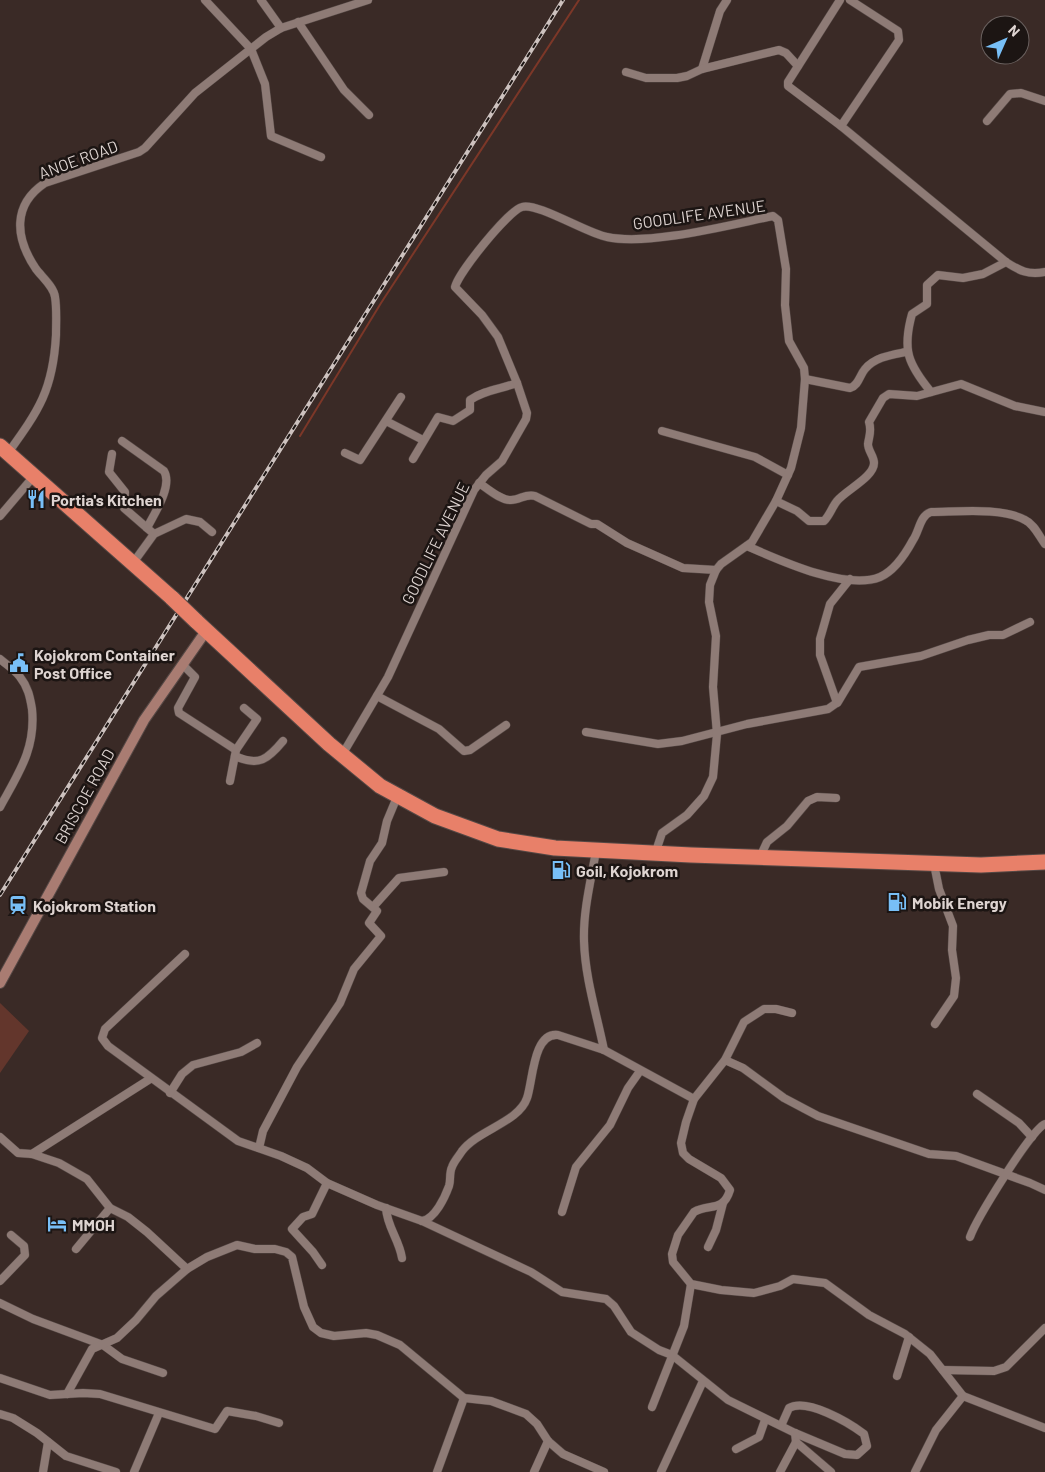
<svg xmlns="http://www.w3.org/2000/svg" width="1045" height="1472" font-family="Barlow,sans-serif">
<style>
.pitch{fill:#63362c}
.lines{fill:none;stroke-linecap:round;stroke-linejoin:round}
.stream{stroke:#7c3728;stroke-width:2}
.street-casing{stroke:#554845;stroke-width:9}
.secondary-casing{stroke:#554845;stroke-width:12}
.highway-casing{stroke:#554845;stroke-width:17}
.street{stroke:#8e7b76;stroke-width:8}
.secondary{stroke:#a97c72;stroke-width:10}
.highway{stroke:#e88069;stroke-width:15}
.rail-casing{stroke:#cdc2bf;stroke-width:4}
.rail{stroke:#1c1513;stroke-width:2;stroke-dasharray:5.5;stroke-linecap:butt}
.highway-bridge-casing{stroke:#554845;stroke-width:17;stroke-linecap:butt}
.highway-bridge{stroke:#e88069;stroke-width:15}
.labels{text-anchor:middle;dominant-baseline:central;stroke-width:5;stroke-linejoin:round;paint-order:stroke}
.street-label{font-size:16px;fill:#ded4d1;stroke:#1c1513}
.poi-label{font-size:16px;font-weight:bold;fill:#ded4d1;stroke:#1c1513;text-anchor:start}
</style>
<rect width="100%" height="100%" fill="#3a2a26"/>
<!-- pitch -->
<path class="pitch" d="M0,1003L29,1031L0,1073Z"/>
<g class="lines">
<!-- stream -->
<path class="stream" d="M300,436L381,303L579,0"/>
<!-- street casing -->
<g class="street-casing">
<g id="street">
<path d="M205,0L251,49L265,84L271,136L321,157"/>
<path d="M261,0L281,28"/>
<path d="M840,0L788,82V86L841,126"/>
<path d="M850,0L898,31L899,40L841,126L1006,262C1020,271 1028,275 1045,272"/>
<path d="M298,22L344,90L369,115"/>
<path d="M702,69L720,11L727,0"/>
<path d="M626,72L646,78H677L687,76L702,69L779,50L786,53L798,66"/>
<path d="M987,121L1010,94L1021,93L1045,101"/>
<path d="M805,379L850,388C859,385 859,376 865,369C875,357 891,355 906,352"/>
<path d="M931,392C908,364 902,350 912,314L927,304V285L938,275L963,278L983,274L1006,262"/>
<path d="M386,421L423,440"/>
<path d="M662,431L755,457L788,475"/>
<path d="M122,441L164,471C173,486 154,514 147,528"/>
<path d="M8,453C39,410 53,390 56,335C56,323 57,309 55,297C54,287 42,277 36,269C15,238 12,205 45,183L139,152L145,148L195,93L266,37L281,28L368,0"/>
<path d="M345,453L360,460L401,397"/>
<path d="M112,454L109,472L125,492L124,508L154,534"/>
<path d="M413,459L438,417L453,421L470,410V400C484,390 501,389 517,383"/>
<path d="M479,483C487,488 501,501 511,500C520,500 526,493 535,496L591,524H597L627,543L683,568L716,570"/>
<path d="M776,501L797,511L809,521H824C830,515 832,507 837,501C846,490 874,477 874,463C874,456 868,451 868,444C869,436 872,431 869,422L883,398L889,394L917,396L961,384L1015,406L1045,412"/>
<path d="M0,516L34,476"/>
<path d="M747,546C779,560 846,591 880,577C894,571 906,553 913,540C919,532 920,515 931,512C957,512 1002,507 1025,520C1034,524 1039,536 1045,544"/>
<path d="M133,563L154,534L186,519L200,522L212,532"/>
<path d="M0,659C7,665 15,670 20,677C28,687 30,697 32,709C36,749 18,774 0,807"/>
<path d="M183,665L195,677L178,708L179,713L236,750"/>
<path d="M377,696L439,729L464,751L470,750L506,725"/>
<path d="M837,703L820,655V639L830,604L850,579"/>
<path d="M586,732L658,744L682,741L747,724L828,709L838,702L859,667L921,656L968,640L989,635H1003L1030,622"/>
<path d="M342,755L388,677L474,490L486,475L502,461L526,419L527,413L517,383L498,337L482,315L455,287C459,272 508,211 522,207C537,202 588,234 607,237C649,246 729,225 773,216L778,220L786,269L785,305L789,341L804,368L805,379L801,428L791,468L776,501L752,542L721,564L716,570L710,585L709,602L716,636L713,687L717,734L713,777L704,796L687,815L662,833L655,854"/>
<path d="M235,756C259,767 268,759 283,741"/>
<path d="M230,781L236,750L257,719L244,708"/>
<path d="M596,851C591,880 583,911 584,941C585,978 597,1015 604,1050"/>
<path d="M760,857L767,842L787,826L808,801L817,797L836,798"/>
<path d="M934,864L939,889L953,926L952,950L956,978L954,996L935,1024"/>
<path d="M373,907L399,878L444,872"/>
<path d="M185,954L105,1029L102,1038L108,1046L238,1141L281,1156L307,1168L327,1183L377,1205L422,1221L531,1272L562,1292L606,1299L614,1306L631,1332L659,1350L672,1355L728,1400L795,1433L845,1454L857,1455L867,1446L864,1434C848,1422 807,1398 789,1408L781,1426"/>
<path d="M792,1013L776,1009H764L744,1022L725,1060L694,1099L686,1122L681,1143L683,1153L689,1159L721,1178L730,1190C723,1213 709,1203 694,1212L678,1235L672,1254L673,1262L691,1284L721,1290L754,1293L780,1286L793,1279L825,1283L869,1315L905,1334L930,1354L963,1396L936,1430L915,1472"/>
<path d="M725,1060L743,1068L784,1098L818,1116L929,1154L956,1156L1030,1183L1045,1190"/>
<path d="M170,1093L182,1074L193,1065L241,1052L257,1043"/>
<path d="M977,1094L1019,1123L1032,1137"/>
<path d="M0,1137L18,1153L32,1154L150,1079"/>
<path d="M259,1148L263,1131L297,1067L340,1003L354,969L381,936L369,923L377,911L363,899L361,893L370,861L382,843L387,821L397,797"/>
<path d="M32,1154L59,1163L87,1179L110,1208L128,1217L147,1232L187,1269"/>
<path d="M386,1208C387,1227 399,1239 402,1258"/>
<path d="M562,1212L576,1167L610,1125L628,1088L640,1071"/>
<path d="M422,1221C435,1219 445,1197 449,1186C451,1180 449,1173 452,1167C454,1161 459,1156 462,1151C478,1130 519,1122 527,1098C533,1081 533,1032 558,1035L604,1050L694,1099"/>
<path d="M970,1237C976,1220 1032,1128 1045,1124"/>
<path d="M708,1247L716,1230L723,1203"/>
<path d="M76,1249L110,1208"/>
<path d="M322,1265L313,1252L292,1229L303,1217L312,1214L327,1183"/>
<path d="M0,1281L25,1255L24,1246L11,1235"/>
<path d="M0,1303L33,1319L103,1345L122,1359L163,1373"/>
<path d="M943,1370L994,1371L1006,1367L1045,1328"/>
<path d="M897,1376L909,1337"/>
<path d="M0,1378L50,1395L83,1393L100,1394L215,1429L227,1411L256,1416L279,1423"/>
<path d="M67,1394L92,1349L117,1338L136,1320L156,1296L187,1269L207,1257L237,1245L255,1249H275L286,1252L292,1257L304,1307L313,1327L321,1333L334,1336L366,1333L377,1335L400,1345L464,1398L491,1401L526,1414L537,1424L548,1441L563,1454L604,1472"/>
<path d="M963,1396L1045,1428"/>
<path d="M652,1407L684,1326L691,1284"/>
<path d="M0,1414L13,1418L37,1433L66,1456L116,1472"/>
<path d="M795,1433L796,1442L831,1472"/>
<path d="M736,1449L759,1437L765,1420"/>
<path d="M43,1472L48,1442"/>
<path d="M134,1472L159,1413"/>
<path d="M437,1472L464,1398"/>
<path d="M534,1472L548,1441"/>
<path d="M661,1472L703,1381"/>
<path d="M780,1472L796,1442"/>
</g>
</g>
<!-- secondary casing -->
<g class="secondary-casing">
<path id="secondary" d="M0,983L144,720L206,631"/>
</g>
<!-- highway casing -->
<g class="highway-casing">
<g id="highway">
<path d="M0,446L172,598"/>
<path d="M196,621L329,744L380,786L435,816L498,839L555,848L691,855L981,865L1045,862"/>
</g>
</g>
<!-- street -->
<use href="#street" class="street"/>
<!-- secondary -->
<use href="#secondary" class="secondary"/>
<!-- highway -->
<use href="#highway" class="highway"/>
<!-- rail casing -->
<g class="rail-casing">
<path id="rail" d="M0,895L563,0"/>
</g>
<!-- rail -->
<use href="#rail" class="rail"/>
<!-- highway-bridge casing -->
<g class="highway-bridge-casing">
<path id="highway-bridge" d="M172,598L196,621"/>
</g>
<!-- highway-bridge -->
<use href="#highway-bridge" class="highway-bridge"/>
</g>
<!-- icons -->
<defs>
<g id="restaurant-bare" transform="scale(1.5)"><path d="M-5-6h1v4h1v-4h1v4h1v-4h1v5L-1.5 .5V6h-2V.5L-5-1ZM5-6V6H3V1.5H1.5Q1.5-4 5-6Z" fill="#78bff7" stroke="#1c1513" stroke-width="2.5" paint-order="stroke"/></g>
<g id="civic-bare" transform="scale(1.5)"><path d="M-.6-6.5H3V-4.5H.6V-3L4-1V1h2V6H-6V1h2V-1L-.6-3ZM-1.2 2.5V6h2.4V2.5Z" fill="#78bff7" stroke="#1c1513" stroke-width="2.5" paint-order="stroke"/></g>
<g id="fuel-bare" transform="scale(1.5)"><path d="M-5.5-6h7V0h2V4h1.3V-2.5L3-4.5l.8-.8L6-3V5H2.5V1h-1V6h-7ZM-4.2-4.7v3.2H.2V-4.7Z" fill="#78bff7" stroke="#1c1513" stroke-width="2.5" paint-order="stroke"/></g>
<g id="station-bare" transform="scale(1.5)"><path d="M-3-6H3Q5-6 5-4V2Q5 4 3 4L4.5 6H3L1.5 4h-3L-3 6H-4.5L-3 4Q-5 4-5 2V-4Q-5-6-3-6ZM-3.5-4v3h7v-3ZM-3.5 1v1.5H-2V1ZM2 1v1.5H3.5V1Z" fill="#78bff7" stroke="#1c1513" stroke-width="2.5" paint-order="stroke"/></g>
<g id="hotel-bare" transform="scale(1.5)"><path d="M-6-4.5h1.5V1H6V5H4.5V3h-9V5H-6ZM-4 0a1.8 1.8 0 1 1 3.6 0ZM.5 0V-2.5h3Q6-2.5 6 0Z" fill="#78bff7" stroke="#1c1513" stroke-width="2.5" paint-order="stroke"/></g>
</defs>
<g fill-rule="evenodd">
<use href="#restaurant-bare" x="36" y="499"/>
<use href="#civic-bare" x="19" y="663"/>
<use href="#fuel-bare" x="561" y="870"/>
<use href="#fuel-bare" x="897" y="902"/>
<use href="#station-bare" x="18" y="905"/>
<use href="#hotel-bare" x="57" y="1224"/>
</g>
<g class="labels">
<!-- street labels -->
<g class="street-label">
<text transform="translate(78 159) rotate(-20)">ANOE ROAD</text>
<text transform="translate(699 214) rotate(-8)">GOODLIFE AVENUE</text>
<text transform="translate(435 543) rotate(-64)">GOODLIFE AVENUE</text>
<text transform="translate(84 796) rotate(-61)">BRISCOE ROAD</text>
</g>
<!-- poi labels -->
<g class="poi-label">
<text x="51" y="499">Portia's Kitchen</text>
<text x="34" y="654">Kojokrom Container<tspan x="34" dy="18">Post Office</tspan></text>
<text x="576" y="870">Goil, Kojokrom</text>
<text x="912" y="902">Mobik Energy</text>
<text x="33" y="905">Kojokrom Station</text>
<text x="72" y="1224">MMOH</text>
</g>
</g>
<!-- north arrow -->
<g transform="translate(1005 40) rotate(45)"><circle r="24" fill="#1c1513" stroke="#6a615f"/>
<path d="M0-4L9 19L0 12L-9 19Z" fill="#78bff7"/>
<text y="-8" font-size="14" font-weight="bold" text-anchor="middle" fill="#ded4d1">N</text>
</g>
</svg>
